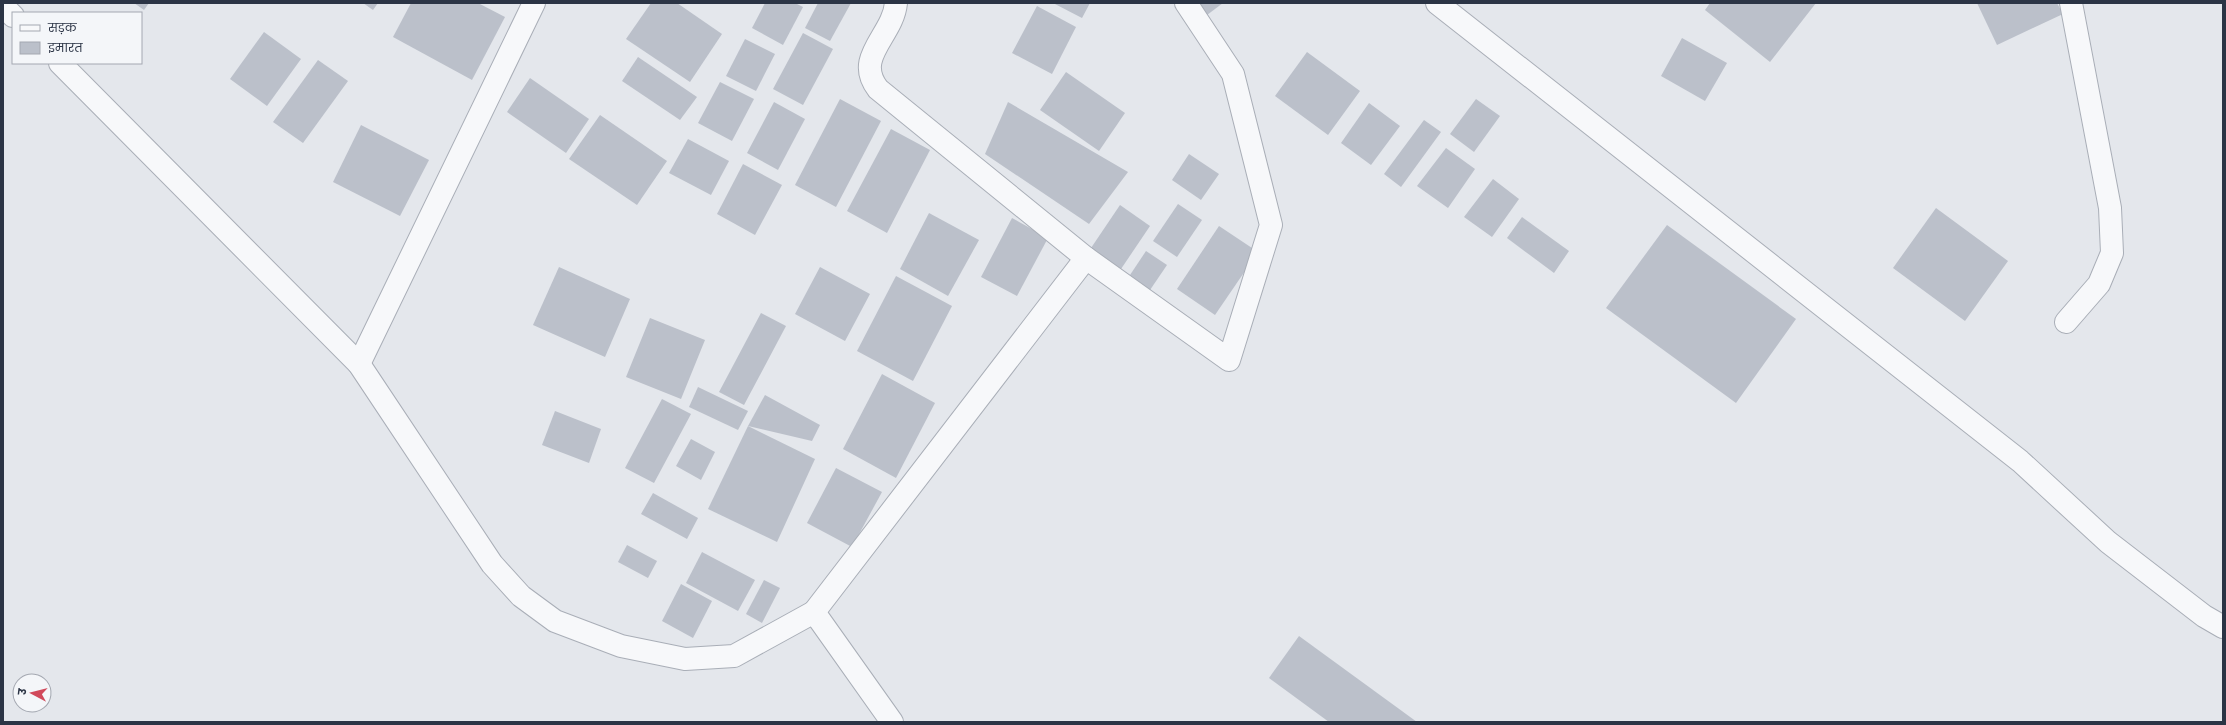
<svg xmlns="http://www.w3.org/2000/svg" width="2226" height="725" font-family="Poppins,'Noto Sans Devanagari',sans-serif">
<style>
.building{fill:#bbc0ca}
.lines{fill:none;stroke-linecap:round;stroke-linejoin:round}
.minor-casing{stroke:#a9aeb7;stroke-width:24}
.minor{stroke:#f7f8fa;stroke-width:22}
</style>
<rect width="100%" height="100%" fill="#e4e7ec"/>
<!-- building -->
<g class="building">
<path d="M134,3H149L144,10Z"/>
<path d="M363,3H378L373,10Z"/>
<path d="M411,3H478L505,17L472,80L393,37Z"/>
<path d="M651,3H677L722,34L690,82L626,39Z"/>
<path d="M765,3H795L803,7L783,45L752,28Z"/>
<path d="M818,3H851L830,41L805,28Z"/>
<path d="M1053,3H1090L1082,18Z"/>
<path d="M1198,3H1223L1207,15Z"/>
<path d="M1710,3H1816L1770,62L1705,10Z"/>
<path d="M1977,3H2057L2063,14L1997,45Z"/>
<path d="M1037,6L1076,27L1052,74L1012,53Z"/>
<path d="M264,32L301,59L267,106L230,79Z"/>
<path d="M803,33L833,49L803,105L773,89Z"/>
<path d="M1682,38L1727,63L1705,101L1661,76Z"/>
<path d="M745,39L775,54L756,91L726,76Z"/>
<path d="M1307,52L1360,91L1328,135L1275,96Z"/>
<path d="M638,57L697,97L680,120L622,81Z"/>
<path d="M318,60L348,81L303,143L273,122Z"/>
<path d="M1066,72L1125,113L1099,151L1040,110Z"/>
<path d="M530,78L589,119L566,153L507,112Z"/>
<path d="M720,82L754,99L732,141L698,123Z"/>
<path d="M840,99L881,121L836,207L795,185Z"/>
<path d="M1476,99L1500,116L1474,152L1450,134Z"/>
<path d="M774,102L805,119L778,170L747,153Z"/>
<path d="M1008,102L1128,172L1089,224L985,154Z"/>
<path d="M1369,103L1400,126L1371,165L1341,143Z"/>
<path d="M600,115L667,161L637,205L569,159Z"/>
<path d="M1424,120L1441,132L1401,187L1384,174Z"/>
<path d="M361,125L429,160L400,216L333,182Z"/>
<path d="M891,129L930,150L887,233L847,211Z"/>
<path d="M688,139L729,161L711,195L669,173Z"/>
<path d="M1446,148L1475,169L1448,208L1417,186Z"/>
<path d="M1189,154L1219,174L1201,200L1172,180Z"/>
<path d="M743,164L782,185L755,235L717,214Z"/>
<path d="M1493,179L1519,199L1492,237L1464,217Z"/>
<path d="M1178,204L1202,220L1177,257L1153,241Z"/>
<path d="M1120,205L1150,226L1121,269L1091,248Z"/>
<path d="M1936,208L2008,261L1965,321L1893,268Z"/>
<path d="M929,213L979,240L948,296L900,269Z"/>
<path d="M1522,217L1569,251L1554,273L1507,238Z"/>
<path d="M1012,218L1048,238L1017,296L981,277Z"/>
<path d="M1667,225L1796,319L1736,403L1606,308Z"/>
<path d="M1219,226L1258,252L1215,315L1177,289Z"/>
<path d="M1146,251L1167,265L1150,290L1130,275Z"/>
<path d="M559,267L630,299L605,357L533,325Z"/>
<path d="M820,267L870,294L845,341L795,314Z"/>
<path d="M896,276L952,306L913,381L857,351Z"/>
<path d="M761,313L786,326L744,405L719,392Z"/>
<path d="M650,318L705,340L681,399L626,377Z"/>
<path d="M882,374L935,403L896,478L843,449Z"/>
<path d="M698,387L748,411L738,430L689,407Z"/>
<path d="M765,395L820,425L812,441L748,426Z"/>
<path d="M662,399L691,414L654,483L625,468Z"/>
<path d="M555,411L601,429L589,463L542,445Z"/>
<path d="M748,426L815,459L777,542L708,509Z"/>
<path d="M691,439L715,452L701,480L676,466Z"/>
<path d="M836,468L882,492L852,547L807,523Z"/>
<path d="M653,493L698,518L687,539L641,514Z"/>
<path d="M627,545L657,561L648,578L618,562Z"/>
<path d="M702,552L755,580L738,611L686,583Z"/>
<path d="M764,580L780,588L762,623L746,614Z"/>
<path d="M681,584L712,601L693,638L662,621Z"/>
<path d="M1299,636L1417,722H1329L1269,678Z"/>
</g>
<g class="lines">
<!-- minor casing -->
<g class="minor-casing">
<g id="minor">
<path d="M896,3C893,36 853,57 878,89L1086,258L1229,360L1271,225L1233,74L1186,3"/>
<path d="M1437,3L2020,461L2108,542L2204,616L2223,627"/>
<path d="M3,6L13,16"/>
<path d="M60,63L359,364L492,564L521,596L555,621L621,646L685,659L734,656L814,612L892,722"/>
<path d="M2066,322L2099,284L2112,253L2110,208L2071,3"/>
<path d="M359,364L534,3"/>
<path d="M814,612L1086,258"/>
</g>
</g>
<!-- minor -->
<use href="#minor" class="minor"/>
</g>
<!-- border -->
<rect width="2226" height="725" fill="none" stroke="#2b3445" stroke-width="8"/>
<!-- legend -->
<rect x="12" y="12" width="130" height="52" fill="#f4f6f9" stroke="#a4a8b1"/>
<rect x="20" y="25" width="20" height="6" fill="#f7f8fa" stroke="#a4a8b1"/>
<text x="48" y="32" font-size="12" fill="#2b3445">सड़क</text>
<rect x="20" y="42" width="20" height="12" fill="#bbc0ca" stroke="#a4a8b1"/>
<text x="48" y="52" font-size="12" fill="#2b3445">इमारत</text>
<!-- north arrow -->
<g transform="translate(32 693) rotate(277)"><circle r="19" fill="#f4f6f9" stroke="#a4a8b1"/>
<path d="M0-3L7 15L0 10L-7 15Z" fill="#d1495b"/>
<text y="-6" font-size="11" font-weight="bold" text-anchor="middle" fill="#2b3445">उ</text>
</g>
</svg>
